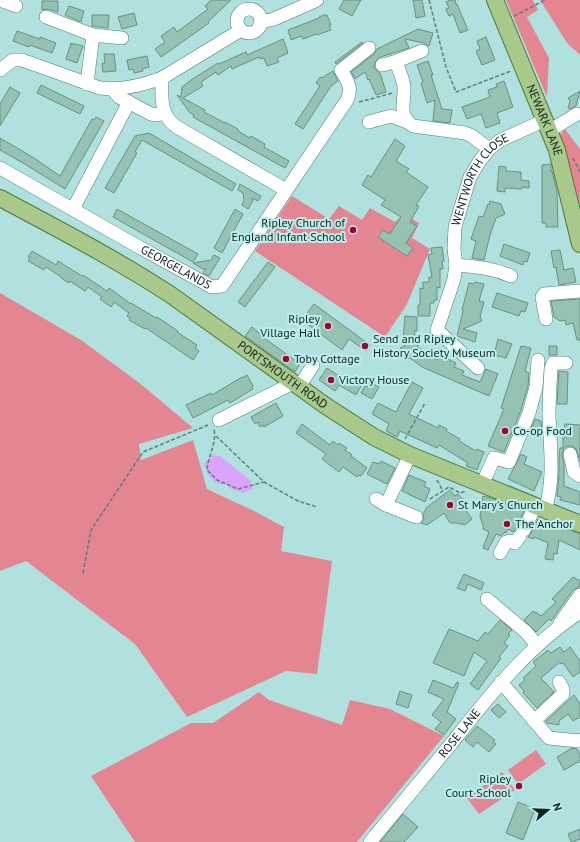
<svg xmlns="http://www.w3.org/2000/svg" width="580" height="842" font-family="'PT Sans',sans-serif">
	<style>
		.green { fill: #e48692 }
		.water { fill: #daa4fa }
		.building { fill: #96c2b3; stroke: #679183 }
		.lines { fill: none; stroke-linecap: round; stroke-linejoin: round }
		.minor-casing { stroke: #4e7c7a; stroke-width: 14 }
		.major-casing { stroke: #4e7735; stroke-width: 18 }
		.path { stroke: #5d7f7d; stroke-width: 1.5; stroke-dasharray: 4 2; stroke-linecap: butt }
		.minor { stroke: #fff; stroke-width: 13 }
		.major { stroke: #a9c98c; stroke-width: 16 }
		.poi-dot { fill: #a10139; stroke: #bdeeec; stroke-width: 1.5 }
		.labels { text-anchor: middle; stroke-width: 4; stroke-linejoin: round; paint-order: stroke }
		.street-label { font-size: 12px; fill: #0e2221; stroke: #bdeeec }
		.poi-label { font-size: 12px; fill: #0e2221; stroke: #bdeeec; text-anchor: start }
	</style>
	<rect width="100%" height="100%" fill="#b0e1df"/>
	<path class="green" d="M506,0h27l5,10 -11,7 22,41 -2,39z
		M540,0h40v55l-13,-12z
		M565,129l15,20v59l-12,-46 -9,-26z
		M292,196l37,23 10,-13 23,14 8,-12 25,14 9,-8 15,9 -7,15 18,11 -23,55 -22,33 -130,-86z
		M0,293l81,47 61,45 51,43 -54,16 2,16 52,-20 14,49 47,22 30,16 -3,24 51,10 -15,113 -31,-3 -99,46 -52,-73 -109,-83 -26,10z
		M259,692l10,8 73,25 8,-25 40,9 54,27 -87,106h-222l-44,-66 100,-53h22z
		M536,750l10,14 -28,20 -10,-14z
		M502,772l13,18 -36,24 -12,-16z"/>
	<path class="water" d="M212,455l8,1 30,24 3,9 -10,4 -14,-5v-2l-6,-3 -2,2c-11,-6 -13,-9 -17,-21z"/>
	<path class="building" d="M211,0h20l-23,22 1,1 -48,34 -6,-8 10,-7 -4,-6 13,-9 3,5 31,-23 -3,-3z
		M344,0h17l-9,16 -13,-7z
		M413,0h9l3,16 -9,2z
		M451,0h4l1,4h1l11,26 -8,3 -7,-19 -4,2 -3,-7 3,-1 -3,-6z
		M42,1h16v11l-10,-3 -6,1z
		M69,6l15,5 -3,11 -16,-7z
		M134,13l3,12 -15,4 -4,-12z
		M92,15h17l-1,13 -16,-2z
		M324,15h3l4,10 -2,1 2,4 -14,5 -1,-1 -13,5 -2,-3 -10,4 -3,-10 31,-12v-1z
		M418,29l15,4 -4,13 -5,-3 -19,-4 4,9 -29,9 -5,5 -1,5 2,3 4,3 6,19 -10,3 -7,-16 -1,1 -3,-8 -10,7 -4,-7 23,-18 3,-5z
		M17,31l23,8v-2l16,6 -4,10 -22,-8 -1,2 -16,-6z
		M486,37l9,23 -13,5 -6,-14 4,-2 -3,-8z
		M283,39l5,14 -11,5 2,4 -12,4 -3,-8 -4,1 -1,-2 -27,12 -1,-3 -13,9 -2,-3 -15,10 2,4 -20,12 22,12 -1,2 21,11v-1l13,7v2l12,7 1,-2 14,8 -1,3 25,14 -4,7 -92,-51 1,-2 -4,-2 -13,-18 4,2 1,-10 9,-7 27,-17 1,1 27,-12 1,3z
		M362,42l1,1 -27,21 -1,-2z
		M71,43l12,3 -6,17 -11,-4z
		M104,54h10l2,17 -13,1 -1,-9h3z
		M147,56l2,11 -7,2 1,2 -9,2 -1,-4 -4,1 -2,-10z
		M428,61l5,14h-2l11,34 10,1 -2,13 -17,-2 2,-21 -8,3 -6,-20 2,-1 -6,-17z
		M333,71l5,10 -7,5 -28,43 -8,-5 25,-38 -4,-3 4,-6 2,1z
		M504,81l9,26 -16,6 3,10 -14,5 -5,-14 -14,5 -5,-12 28,-10 -2,-7 9,-3 -1,-3z
		M41,85l43,21 -4,8 -43,-21z
		M10,87l10,6 -20,33v-22z
		M580,91l-4,15 -6,3 -2,-1 2,-7 -2,-3z
		M96,117l8,4 -39,68 -42,-26 -23,-13v-12l34,20 26,18 32,-57 2,1z
		M149,133l87,51 -4,7 -90,-51 -7,12 2,1 -23,40 -9,-5 30,-52z
		M395,139l10,7 -9,15 13,8 -3,3 22,15 -12,18 3,1 -9,16 7,4 -11,17 7,5 -6,8 -29,-19 5,-7 7,4 11,-17 -20,-12 4,-5 -23,-15 6,-10 3,2z
		M551,164v8l1,-1 5,21 1,35h-12v-4h-4v-58z
		M499,166l7,1v4l15,1v8l8,1v7l-7,-1v2l-17,-1v4l-8,-1z
		M240,184l21,12 -3,5 -6,-3 1,3 -5,8 -6,-4 2,-5 -1,-7 -5,-3z
		M490,201l11,3 4,10 -9,4 -6,17 -6,25 -12,-2 4,-17 -5,-2 8,-23 4,1 5,-13 1,1z
		M117,209l81,45 -5,8 -80,-45z
		M235,209l8,5 -21,39 -8,-5z
		M504,244l26,9 -3,9 -3,-1 -1,4 -23,-9z
		M442,247l2,14h-2l1,8h-3v19l-3,-1v13h-3v3h-4v13h-12v-11h2v-17l3,1v-7h6v-5h3l-4,-22 4,-1 -1,-6z
		M560,250l4,20 9,-2 3,14 -17,3 -3,-18 -2,1 -3,-17z
		M32,251l24,14 2,-4 24,15 1,-1 24,16 2,-3 22,16v-1l25,15 1,-1 21,14 -1,1 20,13 -2,3 4,3 -6,9 -47,-32 -1,1 -16,-9 1,-2 -3,-2 2,-3 -15,-11 -3,5 -11,-8 2,-2 -14,-10 -3,4 -15,-10 -1,2 -8,-5v-1l-15,-10 -2,3 -16,-9 2,-3 -2,-1z
		M214,255l6,3 -11,18 -6,-3 3,-4h-3l-10,-6 18,-3z
		M268,262l7,5 -30,40 -7,-5z
		M475,282l9,2 -5,17 5,1 -4,15 2,4 -19,8 14,4 -2,9 -18,-6 6,-25 -1,-1 7,-27 5,1z
		M497,293l31,10 -3,9 -4,-1 -2,5 -27,-9z
		M580,299v41h-3l-4,-17 -7,2 -1,-5 -5,1 -6,-4 -3,-16z
		M314,304l56,41 -4,6 -17,-12 -7,11 -40,-30z
		M405,316l12,1v14h-3l4,16 19,13 2,-5 17,8 -2,4 10,4 -2,4 18,7 6,-13 12,5 -9,22 -67,-29 -12,-9 -6,2 -4,-12 5,-2 -2,-6z
		M252,327l15,13 33,24 -5,8 -50,-36z
		M498,339l14,5 -6,14 -12,-3z
		M521,346l10,2 -6,23 4,2 -1,13 -7,24 -17,42 -16,-6 16,-37 -3,-1z
		M549,346h8v9h-8z
		M327,368l21,14 2,-2 11,6 -5,9 -17,-10 -4,6 -16,-11z
		M559,371l9,1 -1,32h-10z
		M247,375l6,11 -1,1 1,2 -23,14 -2,-3 -35,18 -7,-13 25,-12 1,2 30,-18v1z
		M370,382l9,5 -7,12 -11,-6 4,-7 2,1z
		M412,382l11,6 -14,26 29,14 1,-3 8,4 -1,2 14,8 -1,2 17,10 1,-2 7,3 -7,18 -11,-4 2,-3 -29,-18 -2,3 -37,-17 -3,6 -11,-6 3,-7 -17,-10 6,-11 18,9z
		M276,403l7,13 -19,11 -1,-2 -3,2 -2,-5 -3,2 -4,-7z
		M535,419l6,2 1,11 -1,3 -11,-4z
		M302,424l28,21 3,-4 5,4 1,-2 8,5 -2,2 7,5 -1,1 16,12 -6,8 -2,-1 -2,2 -14,-10 -4,5 -17,-13 4,-5 -30,-21z
		M565,424l15,1v36l-4,-12 -4,-3h-4l-4,2 -2,7 2,8v23l16,6v13l-20,-5 1,-3 -4,-1 2,-21v-20l1,-7h3v-15z
		M521,454l6,3 -3,7 18,8 -8,19 -26,-12z
		M381,461l14,7 -8,16 -20,-10 6,-12 6,2z
		M409,475l17,7 -2,4 6,3 -5,13 -23,-11z
		M450,490l5,6 3,-2 5,6 -3,2 12,17 -7,6 -9,-2h-6l-6,-10 -17,12 -6,-2 3,-3 -1,-6 4,-7z
		M483,496l8,2 33,13 -8,18 -3,3 -5,-3 -2,4 -1,-1 -4,4 -5,-2 -8,16 -5,-2 6,-16 -6,-3v-3l-3,-10z
		M538,519l26,11 1,-2 15,6v16l-21,-10 -2,14 -3,-1 -1,7 -8,-1 3,-16 -14,-6 -1,2 -5,-2 3,-4z
		M464,574l20,9 -3,7 -13,-6 -3,7 -8,-3z
		M573,577l7,4 -1,6 -6,3 -19,27 -3,4 -2,-2 -13,13 -12,-12 9,-9 2,2 1,-1 5,4 15,-14 -4,-3z
		M500,620l12,10 -4,4 2,1 -6,8 4,3 -9,11 2,1 -23,32 -8,-6 17,-23 -13,-9 -10,24 -31,-13 16,-34 29,12 7,-9 3,2z
		M560,647l4,5 6,-5 10,14v11l-7,5 -10,-14 -2,1 -1,-2 -19,16 13,14 -17,16 -14,-15 1,-2 -5,-6 6,-5 -2,-2 13,-12 -3,-4 15,-12 3,3z
		M433,680l20,8 4,-6 2,1 -12,29 9,7 -12,16 -9,-6 6,-7 -9,-7 12,-16 -16,-7z
		M400,691l12,4 -4,13 -12,-4z
		M574,695l6,9v13l-7,4 -5,-7 -9,7v4l-12,-2 -1,-2z
		M498,704l8,8 -7,6 -8,-8z
		M477,726l18,14 -2,2 3,2 -7,8 -12,-10 -4,5 -8,-7z
		M572,748l5,1 3,6v6l-16,9 -7,-13z
		M518,802l17,7 -12,31 -17,-7z
		M403,814l15,13 -14,15h-24z
		M580,829v10l-9,3 -3,-8z"/>
	<g class="lines">
		<g class="minor-casing">
			<g id="minor">
				<path d="M0,0l16,6"/>
				<circle cx="249" cy="21" r="12"/>
				<path d="M46,17l47,18 29,3"/>
				<path d="M260,22l14,-3 43,-19"/>
				<path d="M396,62c3,8 7,16 8,25 1,15 -7,28 9,39l52,7 7,3 17,13"/>
				<path d="M382,65c14,-2 26,-9 40,-14"/>
				<path d="M0,70l13,-10h9l78,28c21,3 43,-3 62,-10l79,-48"/>
				<path d="M162,78c0,19 -3,37 15,49l109,63"/>
				<path d="M87,84l6,-49"/>
				<path d="M112,89l7,8 32,17 6,1 7,-2"/>
				<path d="M369,122l22,-6 16,6"/>
				<path d="M549,131l28,-17"/>
				<path id="s1" d="M0,168l139,79 73,40 10,-1 125,-186c6,-12 0,-20 -6,-30l28,-22"/>
				<path d="M73,209l56,-107"/>
				<path d="M456,265c20,2 37,3 55,11"/>
				<path d="M546,319l-4,-22 2,-3 36,-3"/>
				<path id="s2" d="M478,368l-41,-38 17,-51 2,-14 -2,-16 1,-22 15,-50 9,-15 10,-13 12,-9 44,-20"/>
				<path d="M299,387l14,-22"/>
				<path d="M219,420l74,-37"/>
				<path d="M570,454l4,18 6,4"/>
				<path d="M482,485l12,-27 15,4 20,-49 7,-26 2,-27"/>
				<path d="M376,499l10,6 30,12"/>
				<path d="M386,505l24,-50"/>
				<path d="M545,510c10,-31 5,-63 4,-95 0,-15 1,-31 2,-46l2,-6h13"/>
				<path d="M524,530l11,-24"/>
				<path d="M500,553l6,-11 4,-1 5,2 5,-7"/>
				<path d="M487,599l39,33 11,13"/>
				<path d="M560,623l20,-28"/>
				<path d="M501,682l48,56 29,3 2,-1"/>
				<path d="M534,721l29,-27v-5l-4,-7"/>
				<path id="s3" d="M370,842c27,-33 54,-65 81,-98 39,-49 76,-97 129,-132"/>
			</g>
		</g>
		<g class="major-casing">
			<g id="major">
				<path id="s4" d="M495,0l62,150 23,94"/>
				<path id="s5" d="M0,198c58,31 116,61 171,97l155,111 48,31 36,18 170,69"/>
			</g>
		</g>
		<path class="path" d="M429,0l17,67 10,25 55,-21
			M514,16l31,-16
			M359,102l34,-9
			M573,158l7,14
			M214,430c3,12 -6,26 -7,40l10,10 21,9 26,-7
			M216,436l48,46 34,19 19,6
			M405,439l20,-36
			M437,480l6,11
			M430,499l19,-12 11,6 6,-2
			M83,573l8,-43 52,-78 65,-27"/>
		<use href="#minor" class="minor"/>
		<use href="#major" class="major"/>
	</g>
	<g class="poi-dot">
		<circle cx="353" cy="230" r="4"/>
		<circle cx="328" cy="326" r="4"/>
		<circle cx="365" cy="346" r="4"/>
		<circle cx="286" cy="359" r="4"/>
		<circle cx="331" cy="380" r="4"/>
		<circle cx="505" cy="431" r="4"/>
		<circle cx="450" cy="505" r="4"/>
		<circle cx="507" cy="524" r="4"/>
		<circle cx="519" cy="786" r="4"/>
	</g>
	<g class="labels">
		<g class="street-label">
			<text dy="4" stroke="none"><textPath href="#s4" startOffset="130">NEWARK LANE</textPath></text>
			<text dy="4" stroke="none"><textPath href="#s2" startOffset="217">WENTWORTH CLOSE</textPath></text>
			<text dy="4" stroke="none"><textPath href="#s1" startOffset="202">GEORGELANDS</textPath></text>
			<text dy="4" stroke="none"><textPath href="#s5" startOffset="334">PORTSMOUTH ROAD</textPath></text>
			<text dy="4" stroke="none"><textPath href="#s3" startOffset="141">ROSE LANE</textPath></text>
		</g>
		<g class="poi-label">
			<text x="345" y="227" text-anchor="end">Ripley Church of<tspan x="345" dy="14">England Infant School</tspan></text>
			<text x="320" y="323" text-anchor="end">Ripley<tspan x="320" dy="14">Village Hall</tspan></text>
			<text x="373" y="343">Send and Ripley<tspan x="373" dy="14">History Society Museum</tspan></text>
			<text x="294" y="363">Toby Cottage</text>
			<text x="339" y="384">Victory House</text>
			<text x="513" y="435">Co-op Food</text>
			<text x="458" y="509">St Mary's Church</text>
			<text x="515" y="528">The Anchor</text>
			<text x="511" y="783" text-anchor="end">Ripley<tspan x="511" dy="14">Court School</tspan></text>
		</g>
	</g>
	<g transform="translate(548 810) rotate(71)" stroke="#bdeeec" stroke-width="3" paint-order="stroke">
	<path d="M0-3L7 15L0 10L-7 15Z" fill="#0e2221"/>
	<text y="-6" font-size="11" font-weight="bold" text-anchor="middle" fill="#0e2221">N</text>
	</g>
</svg>
